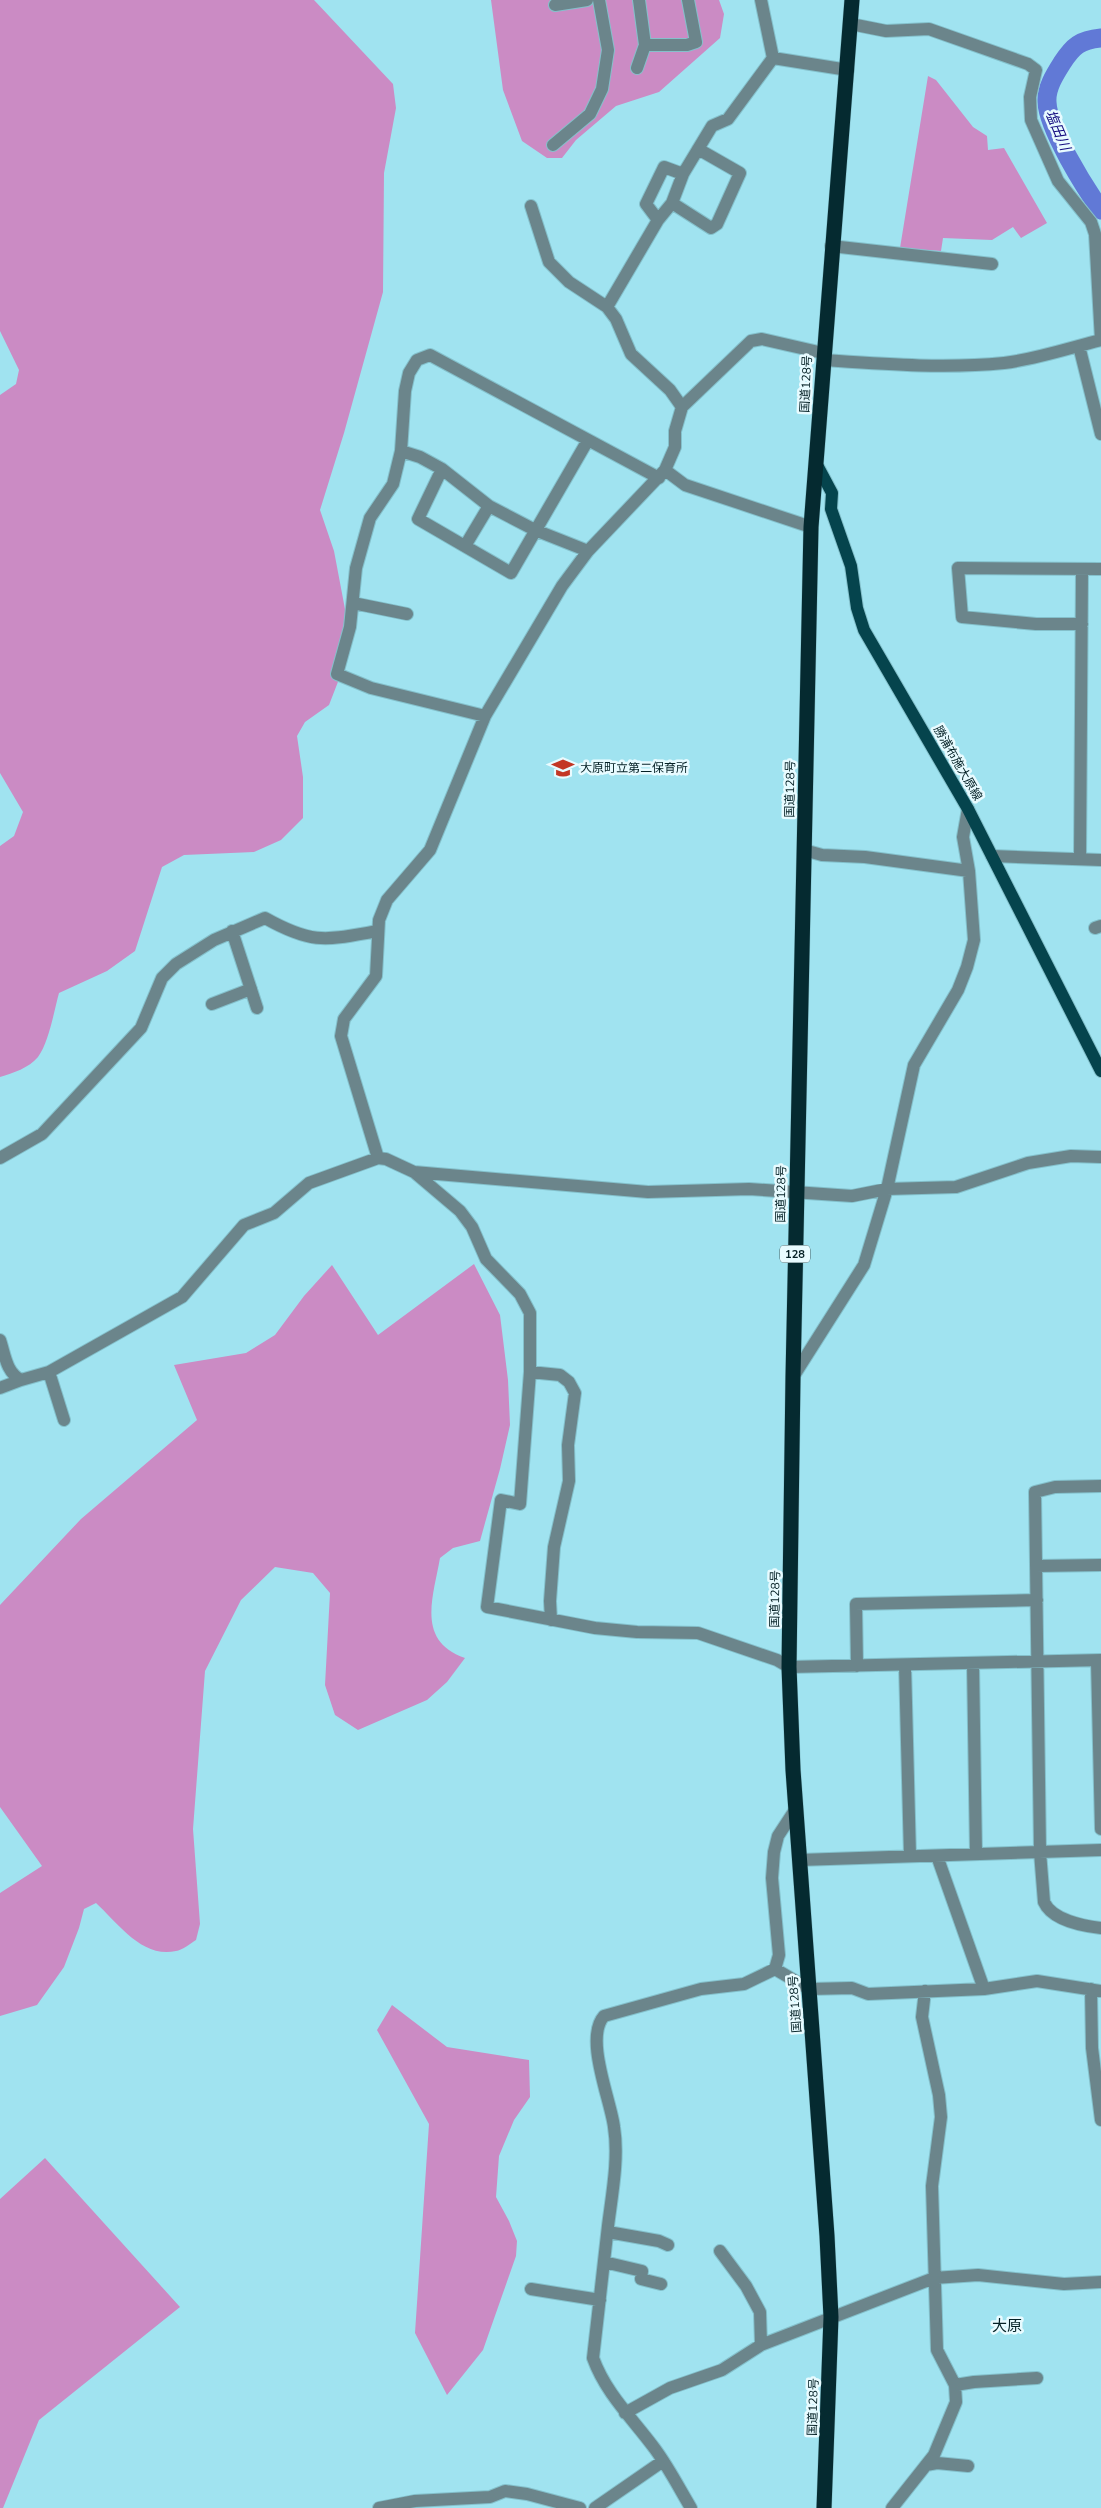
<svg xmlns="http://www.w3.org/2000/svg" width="1101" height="2508" font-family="'Nunito Sans','Noto Sans JP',sans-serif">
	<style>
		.green { fill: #cb8bc4 }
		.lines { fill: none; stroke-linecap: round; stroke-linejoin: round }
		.river { stroke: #6179d6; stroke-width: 19 }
		.minor-casing { stroke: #84c0cb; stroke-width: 14 }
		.major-casing { stroke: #84c0cb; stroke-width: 14 }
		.highway-casing { stroke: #84c0cb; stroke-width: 16 }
		.minor { stroke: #6b858b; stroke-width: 12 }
		.major { stroke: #05444d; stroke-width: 12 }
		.highway { stroke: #052a30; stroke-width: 15 }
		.labels { text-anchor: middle; stroke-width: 5; stroke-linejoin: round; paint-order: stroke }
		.shield { fill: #e8fbff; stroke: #486266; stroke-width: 1 }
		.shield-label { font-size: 11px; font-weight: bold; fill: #042025 }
		.street-label { font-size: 12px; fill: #042025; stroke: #e8fbff }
		.poi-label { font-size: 12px; fill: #042025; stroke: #e8fbff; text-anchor: start }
		.water-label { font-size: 14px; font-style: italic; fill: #160e80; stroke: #e8fbff }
		.quarter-label { font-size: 15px; fill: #042025; stroke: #e8fbff }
	</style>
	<rect width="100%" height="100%" fill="#a0e3f0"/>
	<path class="green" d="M0,0h314l79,84 3,24 -12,65 -1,119 -39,141 -24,77 14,41 14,74v31l-19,49 -24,17 -8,14 6,41v41l-22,22 -27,12 -70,3 -22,12 -27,84 -28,20 -48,22c-5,18 -10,49 -21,64 -9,11 -25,16 -38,20v-231l14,-10 9,-24 -23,-39v-378l16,-11 3,-14 -19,-39z
		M491,0h228l5,14 -4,24 -61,54 -43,14 -40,34 -14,18h-15l-25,-17 -19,-51z
		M928,76l8,4 37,47 14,9 1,14 16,-2 43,75 -26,15 -8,-11 -21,13 -49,-2 -2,13 -41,-3z
		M474,1264l26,51 8,65 2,45 -10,44 -20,72 -27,7 -13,10c-7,40 -24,83 25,100l-18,24 -20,18 -69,30 -23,-15 -10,-30 5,-92 -17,-20 -38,-6 -34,33 -36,71 -12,158 7,95 -4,16c-6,4 -14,10 -20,11 -34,8 -59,-29 -80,-48l-12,6 -5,19 -15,39 -27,38 -37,11v-123l42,-27 -42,-59v-202l81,-86 116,-99 -23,-55 72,-12 29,-18 29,-39 28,-31 46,70z
		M392,2005l55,42 82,13 1,37 -16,23 -15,36 -3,41 13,24 8,20 -1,15 -33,94 -36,45 -32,-62 14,-209 -52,-94z
		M45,2158l135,149 -141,113 -36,88h-3v-309z"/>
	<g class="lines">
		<path class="river" d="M1101,38c-21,2 -28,8 -39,25 -7,11 -16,25 -15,39 1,27 38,86 54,108"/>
		<g class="minor-casing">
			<path id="minor" d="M761,0l12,58
				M555,5l32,-5
				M851,24l35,7 43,-2 99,35 8,6 -6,27 1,23 27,61 33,41 4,12 6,106
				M645,45h42l9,-3 -8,-42
				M637,68l8,-23 -6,-45
				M553,145l37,-31 12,-25 6,-39 -9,-50
				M672,203l39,25 6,-4 23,-51 -42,-24
				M531,206l18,56 20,20 38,25 9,12 15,35 39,36 12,17
				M658,220l14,-17 11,-29
				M831,246l161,18
				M607,307l51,-87 -12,-16 18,-37 19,7 29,-48 16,-7 45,-61 75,12
				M1079,346l22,88
				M823,360c59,4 121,9 181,3 33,-4 65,-15 97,-23
				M401,451l19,6 22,12 47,37 46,24 53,21
				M442,469l-24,50 93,54 77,-133
				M665,470l20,15 126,42
				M465,546l24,-40
				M353,603l54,11
				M1082,624h-46l-74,-7 -4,-49 143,1
				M485,716l-114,-28 -34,-14 13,-47 6,-59 14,-50 23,-34 8,-33 4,-60 4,-18 8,-13 13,-5 229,123
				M804,850l18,5 43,2 104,14
				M992,856l109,4
				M1080,859l2,-290
				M1095,928l6,-2
				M232,931l25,77
				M212,1004l39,-15
				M0,1158l42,-24 99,-106 21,-50 14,-14 38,-24 51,-22c48,27 61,22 113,13
				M378,1158l-37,-122 3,-17 32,-43 3,-56 8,-20 43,-50 55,-134 77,-130 26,-35 77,-81 10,-23v-16l7,-24 69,-66 11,-2 61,14
				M414,1172l46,39 12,16 14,32 34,35 10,19v59l-10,132 -19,-4 -14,107 108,21 42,4 61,1 79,27 12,7 312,-7
				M0,1340c5,15 6,32 21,40l28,-8 133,-75 62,-72 30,-12 35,-30 69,-25 8,1 28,13 234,20 101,-3 103,7 35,-7 69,-2 72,-24 43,-7 30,1
				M49,1372l15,48
				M530,1372l30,3 9,7 6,11 -7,52 1,36 -15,66 -4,54 1,19
				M793,1377l71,-112 23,-76 27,-124 44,-75 9,-23 7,-27 -5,-69 -6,-34 5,-28
				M0,1388l21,-8
				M1101,1486l-46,1 -20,5 5,360 4,50c8,18 39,24 57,26
				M1036,1566l65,-1
				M1097,1661l4,168
				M973,1663l3,191
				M905,1665l5,191
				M857,1666l-1,-62 181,-4
				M937,1856l47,133
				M799,1860l302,-10
				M775,1969l4,-14 -7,-77 2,-26 4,-16 17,-26
				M1091,1989l1,59 9,72
				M608,2232l51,9 9,4
				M720,2251l26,35 14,26 1,33
				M604,2262l38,9 -1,8 20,5
				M531,2289l69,11
				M955,2385l19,-3 63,-4
				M625,2413l45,-25 52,-18 39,-25 173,-67 44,-3 86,9 37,-2
				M926,2465l11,-2 31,3
				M379,2508l36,-7 75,-4 15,-6 22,3 53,14
				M595,2508l68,-47
				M691,2508c-12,-20 -22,-40 -36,-59 -22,-30 -49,-55 -62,-91 5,-44 10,-88 15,-132 4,-32 11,-68 6,-99 -3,-26 -30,-89 -10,-111l97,-27 43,-5 31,-15 34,20 43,-1 16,6 116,-5 53,-8 64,10
				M892,2508l42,-53 22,-53 -1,-17 -18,-35 -5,-164 9,-69 -2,-22 -17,-78 3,-26"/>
		</g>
		<g class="major-casing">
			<path id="major" d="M816,463l16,30 -1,16 20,57 6,42 7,22 104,179 133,262"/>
		</g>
		<g class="highway-casing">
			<path id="highway" d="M824,2508l7,-191 -4,-81 -34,-466 -4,-103 4,-290 18,-850 41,-527"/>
		</g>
		<use href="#minor" class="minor"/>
		<use href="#major" class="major"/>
		<use href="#highway" class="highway"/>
	</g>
	<defs>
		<g id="school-bare" transform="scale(1.725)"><path d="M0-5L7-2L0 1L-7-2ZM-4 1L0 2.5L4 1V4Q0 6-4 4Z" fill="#c33725" stroke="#e8fbff" stroke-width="2.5" paint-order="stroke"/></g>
	</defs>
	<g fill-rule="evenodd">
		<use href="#school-bare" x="563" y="768"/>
	</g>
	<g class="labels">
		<rect class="shield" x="780" y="1245.5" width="30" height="17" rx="4"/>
		<g class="shield-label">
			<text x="795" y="1258">128</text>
		</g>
		<g class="street-label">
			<text transform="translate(806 384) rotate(-87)" y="4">国道128号</text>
			<text transform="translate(958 763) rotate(60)" y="4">勝浦布施大原線</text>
			<text transform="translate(790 789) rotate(-89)" y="4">国道128号</text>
			<text transform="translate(781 1194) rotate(-89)" y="4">国道128号</text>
			<text transform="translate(775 1599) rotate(-89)" y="4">国道128号</text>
			<text transform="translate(795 2004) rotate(-94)" y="4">国道128号</text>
			<text transform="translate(813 2407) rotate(-88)" y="4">国道128号</text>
		</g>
		<g class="poi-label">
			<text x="580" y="772">大原町立第二保育所</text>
		</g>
		<g class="water-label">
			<text transform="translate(1058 130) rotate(67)" y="5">塩田川</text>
		</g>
		<g class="quarter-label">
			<text x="1007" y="2331">大原</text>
		</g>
	</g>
</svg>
